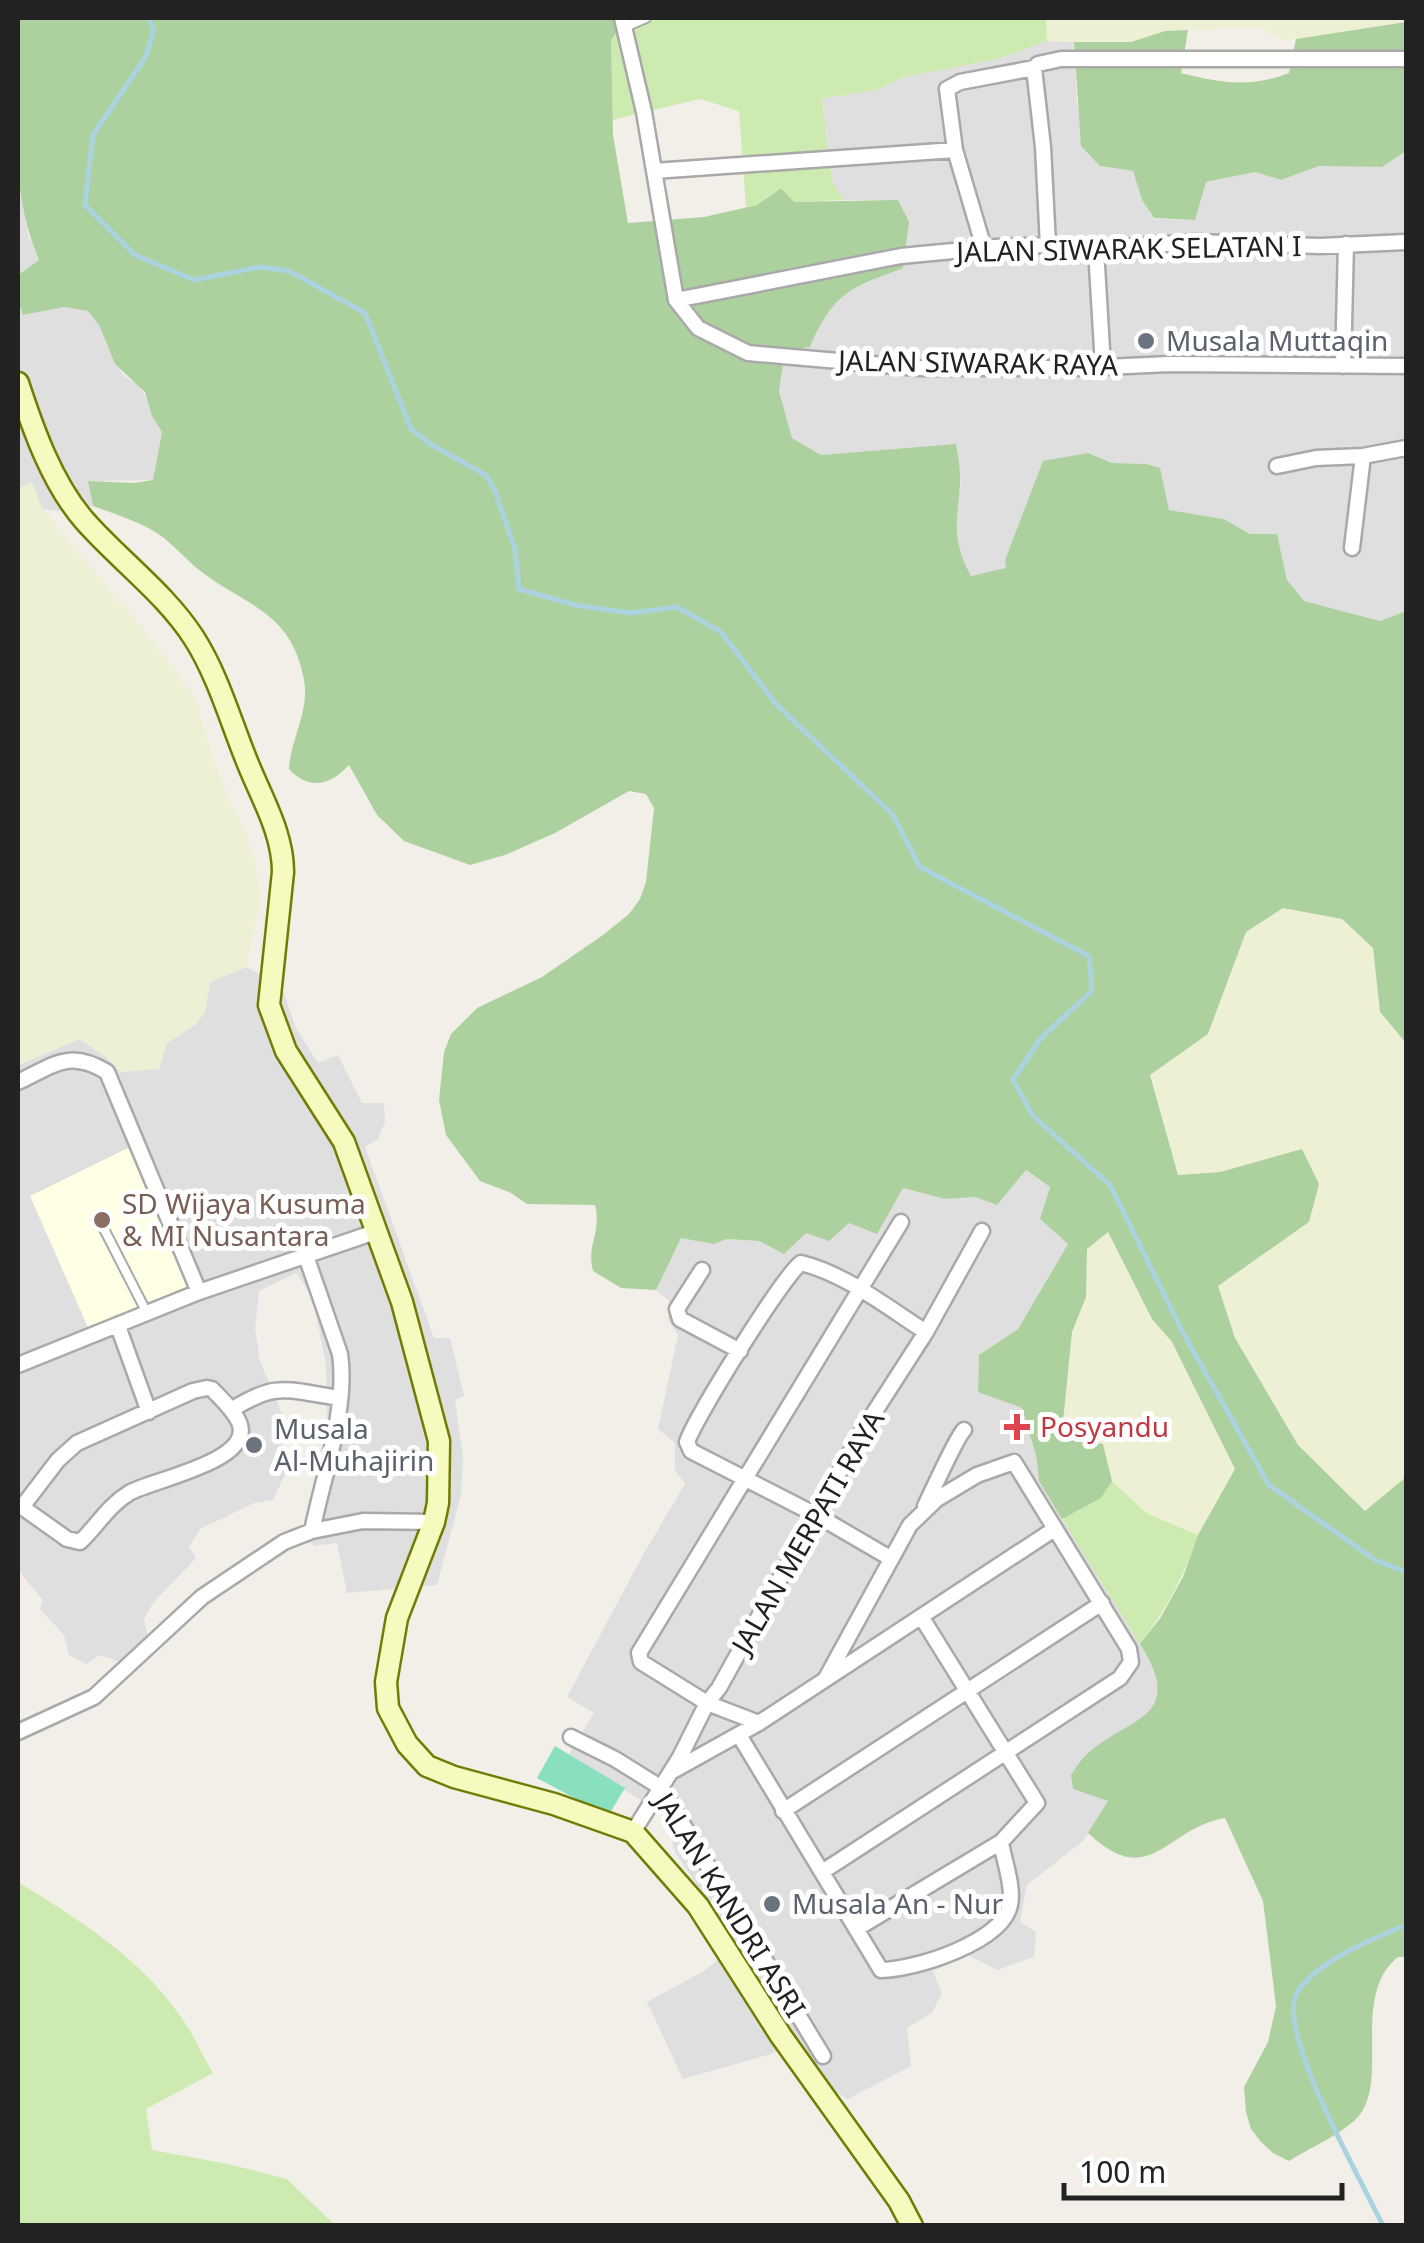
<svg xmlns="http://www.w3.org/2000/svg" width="1424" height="2243" font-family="'Noto Sans',sans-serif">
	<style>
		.residential { fill: #e0dfdf }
		.education { fill: #ffffe5 }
		.farmland { fill: #eef0d5 }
		.grass { fill: #cdebb0 }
		.forest { fill: #add19e }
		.pitch { fill: #88e0be }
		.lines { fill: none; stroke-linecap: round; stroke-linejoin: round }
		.stream { stroke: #aad3df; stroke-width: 5 }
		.lane-casing { stroke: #a9a9a9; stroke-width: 12 }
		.street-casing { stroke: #a9a9a9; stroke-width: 19 }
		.secondary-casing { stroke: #707d05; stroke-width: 25 }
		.lane { stroke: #fff; stroke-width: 8 }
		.street { stroke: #fff; stroke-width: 14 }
		.secondary { stroke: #f7fabf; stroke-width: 20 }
		.worship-dot { fill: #6b7280; stroke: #fff; stroke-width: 4 }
		.education-dot { fill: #8d6e63; stroke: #fff; stroke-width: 4 }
		.health-dot { fill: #e0444e; stroke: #fff; stroke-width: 4 }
		.labels { text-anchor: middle; stroke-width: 10; stroke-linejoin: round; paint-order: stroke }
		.street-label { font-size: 28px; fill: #222; stroke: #fff }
		.worship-label { font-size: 28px; fill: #5b616d; stroke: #fff; text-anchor: start }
		.education-label { font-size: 28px; fill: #785e54; stroke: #fff; text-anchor: start }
		.health-label { font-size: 28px; fill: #be3a42; stroke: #fff; text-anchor: start }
	</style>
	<rect width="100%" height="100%" fill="#f2efe9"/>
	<path class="residential" d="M1047,41l27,1 3,62 23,62 33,5 9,29 12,19 40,1 12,-38 49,-10 26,8 38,-14 63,1 24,-16v460l-26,10 -77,-20 -16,-21 -10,-46h-27l-26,-15 -55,-9 -23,-46 -34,-1 -24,-10 -66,64 -17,43 2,9 -36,7 -13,-23 -4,-34 7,-38 -5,-36 -135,11 -29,-18 -13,-47 6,-41 25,-3 16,-35 23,-24 49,-87 -55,-1 -11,-18 -10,-83 58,-10 24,-12 94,-18z
		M18,164l10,71 11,25 -21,15z
		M18,301l5,14 41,-8 24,4 11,14 16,39 10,13 15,8 22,47 -9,48 -64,1 4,25 -26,6 -25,-3 -10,-27 -14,7z
		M246,967l35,18 15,43 22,35 20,-8 24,48h22l1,19 -7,17 -13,8 69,191h16l14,58 -9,4 8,57 -2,38 -24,90 -90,8 -10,-50 -22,3 -7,-5 19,-116 -1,-61 -14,-68 -16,-23 -37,18 -4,38 5,32 29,70 -10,20 13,9 -19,40 -19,3 -54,26 -11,18 7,11 -43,45 -9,16 5,24 -25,20 -25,-8 -12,9 -18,-9 -5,-20 -24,-26 3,-9 -25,-30v-505l62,-26 26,18 14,15 75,-47 10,-13 5,-30z
		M1025,1170l25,17 -10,32 28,25 -50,85 -39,26 -1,36 44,17 14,47 3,26 113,181 7,31 -9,21 -65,42 24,45 -26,40 -56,44 -7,37 16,10 -2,25 -37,13 -29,-15 -35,16 9,22 -10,20 -25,15 4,38 -63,33 -12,-7 -39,-53 -26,15 -88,25 -36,-77 57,-31 33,-27 -61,-90 -14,-40 -93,-60 25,-41 -27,-16 76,-142 42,-71 -10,-14v-27l-17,-14 20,-94 -10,-15 2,-18 -14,-12 24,-53 34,7 13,-5 32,2 25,13 22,-22 43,-9 54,-35 42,11 30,-2 22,8z"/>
	<path class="education" d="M130,1147l65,139 -105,46 -60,-136z"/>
	<path class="farmland" d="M1046,18h360v4l-124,19 -22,-13 -95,3 -34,11h-57l-27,-1z
		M32,482l10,27 120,143 33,46 24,76 36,82 6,45 -15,66 -36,15 -5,29 -10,14 -28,18 -8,26 -39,3 -14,-15 -26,-18 -62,26v-576z
		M1283,908l59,11 31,29 7,64 26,31v434l-40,34 -68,-66 -63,-106 -17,-53 91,-64 -6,-73 -83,23 -42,3 -28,-100 58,-41 38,-102z
		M1108,1232l44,87 20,23 63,127 -37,66 -52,-22 -34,-32 -9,-37 -41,-11 10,-101 14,-35 1,-48z"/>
	<path class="grass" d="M627,18h419l1,23 -49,18 -94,18 -24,12 -58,10 10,82 11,19 -49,2 -14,-14 -23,17 -11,2 -7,-96 -39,-12 -88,21 -1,-80z
		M1112,1481l34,32 52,22c-14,41 -32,75 -58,109l-78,-125 39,-21z
		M18,1882c58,36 119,73 160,131 14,18 23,40 35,60l-67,36 6,41 76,14 59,15 48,46h-317z"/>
	<path class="forest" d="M18,18h609l-16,22 2,95 15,88 76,-6 53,-12 24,-17 13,14 104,-2 11,22 -6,46c-55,21 -68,23 -93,79l-25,3 -6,41 13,47 29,17 135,-11c2,13 5,27 4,40 -3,39 -9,55 11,92l35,-8 -1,-8 38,-99 45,-8 24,10 34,1 14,4 9,42 55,9 26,15h27l10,46 17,21 76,20 26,-10v432l-26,-31 -7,-64 -31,-29 -59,-11 -37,24 -38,102 -58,41 28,100 42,-3 82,-23 17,35 -10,38 -91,64 17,52 63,107 67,66 41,-34v480h-8c-49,39 -6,126 -42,162 -15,15 -48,30 -67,42l-16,-8 -12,-11 -10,-13 -5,-17 -2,-25 24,-45 8,-36 -13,-105 -38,-83c-60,10 -74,74 -137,15l20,-32 -35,-12 -2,-14c4,-6 9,-14 14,-19 42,-40 103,-36 55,-112l21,-27 22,-40 15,-42 37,-66 -63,-127 -20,-23 -44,-87 -21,17 -1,48 -14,35 -10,100 41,12 9,37 -11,17 -39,21 -23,-38 -3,-26 -14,-47 -44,-16 1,-37 39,-26 50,-85 -28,-25 10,-32 -24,-17 -29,35 -22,-8 -30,2 -42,-11 -26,46 -28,-11 -20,18 -23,-8 -22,21 -25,-13 -32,-2 -13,5 -33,-6 -25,52 -35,-2 -28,-17c-7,-27 9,-38 2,-66l-68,-1 -16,-11 -31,-12 -34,-46 -7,-35 5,-48 7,-18 26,-26 65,-31 61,-42 26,-21 11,-15 6,-17 8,-74 -8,-14 -17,-3 -74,42 -50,22 -35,10 -66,-24 -27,-26 -28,-50c-18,20 -40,26 -60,4 1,-29 21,-58 15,-89 -12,-67 -55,-73 -101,-107 -18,-13 -33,-34 -53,-44 -18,-10 -39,-16 -57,-23l-5,-25 46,2 19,-3 9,-48 -10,-16 -7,-24 -30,-28 -16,-39 -11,-14 -24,-4 -41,8 -5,-14v-26l21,-15c-32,-74 -21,-163 -21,-242z
		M1406,22v129l-24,16 -63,-1 -38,14 -26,-8 -49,10 -11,38 -41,-2 -12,-18 -9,-29 -33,-5 -19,-20 -7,-104h57l34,-11 23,-1 -7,43c40,10 69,15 108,0l7,-34z"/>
	<path class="pitch" d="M555,1746l70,42 -17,28 -71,-38z"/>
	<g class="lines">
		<path class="stream" d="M148,18l6,12 -9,28 -52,77 -8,70 50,50 59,25 66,-13 29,4 76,42 46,116 19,15 56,31 9,16 20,58 4,40 56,16 56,8 46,-6 44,25 55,72 117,111 27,52 169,89 3,35 -51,47 -28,42 20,36 77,69 73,148 86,152 106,75 31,12
			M1383,2226c-20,-43 -108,-195 -86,-233 18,-31 77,-55 109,-68"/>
		<g class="lane-casing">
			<path id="lane" d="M625,27l21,-9
				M104,1229l43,84"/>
		</g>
		<g class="street-casing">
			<path id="street" d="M622,18l22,94 32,188 22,28 50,25 170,15h167l84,-4 237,2
				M654,171l301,-21
				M1048,245l-5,-98 -9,-79 4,-4 23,-5h345
				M984,248l-29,-98 -8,-61 13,-7 74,-14
				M1096,249l7,117
				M676,300l225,-44 94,-9 53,-2 48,4 99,-7 125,4 86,-4
				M1343,366l3,-122
				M1277,466l39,-8 47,-2
				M1352,548l11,-92 43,-8
				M18,1082c36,-17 51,-33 89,-10l92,220
				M306,1256l34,98c8,54 -17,123 -28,177
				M702,1270l-25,39 3,10 60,32
				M118,1326l31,86
				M18,1365l181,-73 179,-61
				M207,1388l5,1c9,10 24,23 28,36 11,37 -89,55 -111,68 -21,13 -32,33 -49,49l-13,-3 -45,-32 36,-47 19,-17 116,-52z
				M231,1410c48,-30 56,-19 109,-12
				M925,1506c7,-14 32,-70 39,-76
				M890,1558l-72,-42 -127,-65 -4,-9c8,-24 96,-166 114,-179 45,11 87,45 125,69
				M759,1723l-52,-20 -66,-41 -2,-9 262,-431
				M18,1732l76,-35 108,-100 82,-55 28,-11 51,-10 71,1
				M739,1735l142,235c33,0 122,-28 129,-65 4,-18 -6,-44 -9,-63
				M571,1737l44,22 45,28 163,269
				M671,1772l88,-49 294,-193
				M783,1811l319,-208
				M633,1832l47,-75 27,-54 12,-15 142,-255 65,-101 56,-101
				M822,1872l298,-194 11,-16 -2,-13 -115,-187 -37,13 -40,24 -27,26 -84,153
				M856,1929l145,-87 36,-39 -115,-185"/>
		</g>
		<g class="secondary-casing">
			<path id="secondary" d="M18,383c15,46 34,100 66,137 35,40 81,73 110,118 26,41 38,89 57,133 14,33 32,65 32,101l-14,133 17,46 58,91 58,160 37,139 -1,62 -4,19 -37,96 -11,64 2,26 19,36 20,22 27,11 100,27 79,28 65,74 83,130 118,165 13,25"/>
		</g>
		<use href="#lane" class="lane"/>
		<use href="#street" class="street"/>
		<use href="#secondary" class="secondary"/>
	</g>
	<g class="worship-dot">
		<circle cx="1146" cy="341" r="10"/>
		<circle cx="254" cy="1445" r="10"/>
		<circle cx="772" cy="1904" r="10"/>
	</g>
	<circle class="education-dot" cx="102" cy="1220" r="10"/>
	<path class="health-dot" d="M1012 1412h10v10h10v10h-10v10h-10v-10h-10v-10h10z"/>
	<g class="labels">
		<g class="street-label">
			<text transform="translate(1129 249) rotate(-1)" y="10">JALAN SIWARAK SELATAN I</text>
			<text transform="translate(978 363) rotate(1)" y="10">JALAN SIWARAK RAYA</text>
			<text transform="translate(808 1532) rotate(-60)" y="10">JALAN MERPATI RAYA</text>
			<text transform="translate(730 1905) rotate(58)" y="10">JALAN KANDRI ASRI</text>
		</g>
		<g class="worship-label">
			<text x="1166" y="351">Musala Muttaqin</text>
			<text x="274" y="1439">Musala<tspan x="274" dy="32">Al-Muhajirin</tspan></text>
			<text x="792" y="1914">Musala An - Nur</text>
		</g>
		<g class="education-label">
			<text x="122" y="1214">SD Wijaya Kusuma<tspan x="122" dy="32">&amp; MI Nusantara</tspan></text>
		</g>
		<g class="health-label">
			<text x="1040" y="1437">Posyandu</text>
		</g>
	</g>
	<rect width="1424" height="2243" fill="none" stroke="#222222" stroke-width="40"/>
	<path d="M1064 2183v15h278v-15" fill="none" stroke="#222222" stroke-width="5"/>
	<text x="1079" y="2183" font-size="30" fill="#222222" stroke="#ffffff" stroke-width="8" paint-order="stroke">100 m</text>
</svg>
